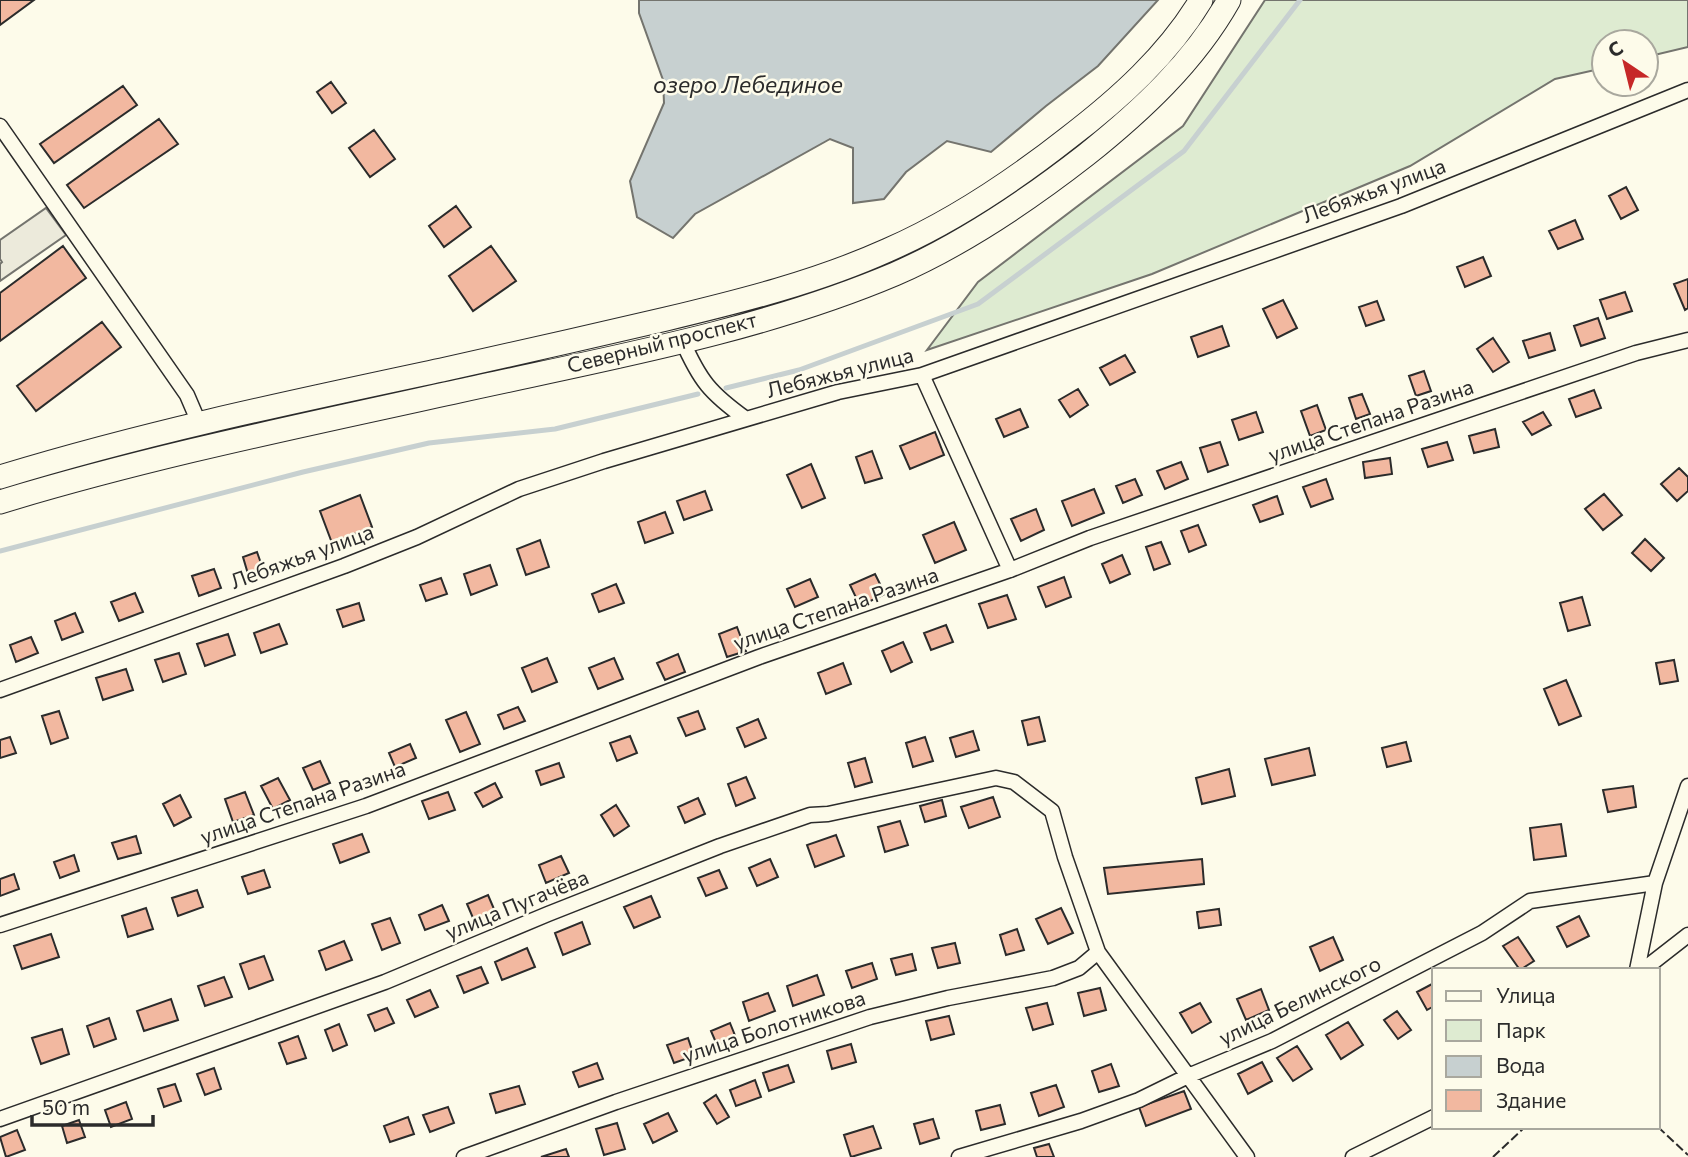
<svg xmlns="http://www.w3.org/2000/svg" width="1688" height="1157" font-family="Commissioner,sans-serif">
	<style>
		.green { fill: #deebd1; stroke: #74746e; stroke-width: 2 }
		.parking { fill: #eceadb; stroke: #74746e; stroke-width: 2 }
		.water { fill: #c7d0d0; stroke: #74746e; stroke-width: 2 }
		.lines { fill: none; stroke-linecap: round; stroke-linejoin: round }
		.stream { stroke: #c7d0d0; stroke-width: 5 }
		.building { fill: #f2b8a0; stroke: #2b2b2b; stroke-width: 2 }
		.street-casing { stroke: #2b2b2b; stroke-width: 17 }
		.primary-casing { stroke: #2b2b2b; stroke-width: 25 }
		.street { stroke: #fdfbea; stroke-width: 14 }
		.primary { stroke: #fdfbea; stroke-width: 23 }
		.fence { stroke: #2b2b2b; stroke-width: 2; stroke-dasharray: 9 3.5; stroke-linecap: butt }
		.labels { text-anchor: middle; stroke-width: 5; stroke-linejoin: round; paint-order: stroke }
		.street-label { font-size: 21px; fill: #2b2b2b; stroke: #fdfbea }
		.water-label { font-size: 23px; font-style: italic; fill: #2b2b2b; stroke: #fdfbea }
	</style>
	<rect width="100%" height="100%" fill="#fdfbea"/>
	<path class="green" d="M1265,0h423v47l-42,10v-15h-42v26l-49,11 -145,87 -258,108 -225,76 51,-68 205,-156z"/>
	<path class="parking" d="M46,208l20,27 -66,46v-17l2,-2 -2,-3v-19z"/>
	<path class="water" d="M639,0h519l-60,66 -52,40 -55,46 -44,-11 -41,31 -22,27 -31,4v-55l-23,-9 -135,75 -22,24 -36,-21 -7,-36 34,-78 -1,-23 -24,-67z"/>
	<g class="lines">
		<path class="stream" d="M726,388l73,-18 179,-66 206,-153 116,-151
			M0,551l303,-79 126,-29 126,-14 143,-35"/>
	</g>
	<path class="building" d="M0,0h34l-34,25z
		M331,82l15,21 -14,10 -15,-21z
		M123,86l14,19 -83,58 -14,-19z
		M159,119l19,25 -94,64 -17,-23z
		M374,130l21,29 -25,18 -21,-29z
		M1626,187l12,23 -17,9 -12,-23z
		M456,206l15,21 -27,20 -15,-21z
		M1575,220l8,19 -25,10 -9,-18z
		M63,246l23,32 -86,63v-48z
		M491,246l25,35 -43,30 -24,-35z
		M1483,257l8,19 -26,11 -8,-20z
		M1688,279v29l-3,2 -11,-26z
		M1625,292l7,19 -25,8 -7,-19z
		M1283,300l14,28 -20,10 -14,-29z
		M1377,301l7,19 -18,6 -7,-19z
		M1598,318l7,20 -24,8 -7,-20z
		M102,322l19,25 -85,64 -19,-25z
		M1222,326l7,20 -31,11 -7,-20z
		M1550,333l5,17 -26,8 -6,-17z
		M1493,338l16,24 -16,10 -16,-23z
		M1125,355l10,17 -25,13 -10,-17z
		M1424,371l7,20 -15,5 -7,-20z
		M1078,389l10,16 -18,12 -11,-17z
		M1594,390l7,18 -25,9 -7,-18z
		M1362,394l8,20 -14,5 -7,-21z
		M1317,405l9,25 -16,6 -9,-25z
		M1020,409l8,18 -24,10 -8,-18z
		M1256,412l7,20 -24,8 -7,-20z
		M1543,412l8,13 -19,10 -9,-13z
		M1495,429l4,18 -25,6 -5,-17z
		M935,432l9,23 -34,14 -10,-23z
		M1220,442l8,23 -20,7 -8,-24z
		M1447,442l6,18 -25,7 -6,-18z
		M872,451l10,27 -17,5 -9,-26z
		M1390,458l2,16 -27,4 -2,-16z
		M1181,462l7,17 -23,10 -8,-18z
		M811,464l14,34 -23,10 -15,-33z
		M1679,468l9,9v14l-11,10 -16,-17z
		M1135,479l7,16 -19,8 -7,-17z
		M1326,479l7,20 -22,8 -8,-20z
		M1094,489l10,24 -32,13 -10,-25z
		M705,491l7,19 -28,10 -7,-19z
		M1604,494l18,21 -19,15 -18,-21z
		M360,495l12,32 -40,16 -12,-32z
		M1277,496l6,18 -23,8 -7,-17z
		M1036,509l8,21 -23,11 -10,-22z
		M665,512l8,21 -28,10 -7,-21z
		M954,522l12,28 -31,13 -12,-28z
		M1198,525l8,20 -17,7 -8,-21z
		M1645,539l19,19 -13,13 -19,-18z
		M540,540l9,27 -23,8 -9,-26z
		M1161,542l9,22 -16,6 -8,-23z
		M257,552l6,17 -15,5 -5,-17z
		M1122,555l8,19 -20,9 -8,-19z
		M490,565l7,20 -26,10 -7,-21z
		M214,569l7,19 -22,8 -7,-20z
		M875,574l10,20 -25,12 -10,-21z
		M1064,577l7,20 -25,10 -8,-20z
		M441,578l6,16 -21,7 -6,-16z
		M810,579l8,18 -23,10 -8,-18z
		M616,584l8,19 -25,9 -7,-18z
		M135,593l8,19 -24,9 -8,-19z
		M1007,595l9,24 -28,9 -9,-24z
		M1582,597l8,28 -22,6 -8,-28z
		M359,603l5,17 -21,7 -6,-17z
		M75,613l8,19 -21,8 -7,-19z
		M279,624l8,20 -26,9 -7,-20z
		M946,625l7,17 -22,8 -7,-17z
		M737,627l9,24 -19,6 -8,-23z
		M228,634l7,21 -30,11 -8,-22z
		M31,637l7,16 -22,9 -6,-17z
		M903,642l9,20 -21,10 -9,-21z
		M179,653l7,21 -23,8 -8,-22z
		M678,654l7,18 -20,8 -8,-17z
		M547,658l10,24 -25,10 -10,-24z
		M614,658l9,21 -25,10 -9,-21z
		M1674,660l4,21 -18,3 -4,-21z
		M843,663l8,21 -25,10 -8,-21z
		M126,669l7,21 -30,10 -7,-22z
		M1566,680l15,36 -22,9 -15,-36z
		M518,707l7,14 -21,8 -6,-14z
		M59,711l9,27 -17,6 -9,-28z
		M698,711l7,18 -19,7 -8,-18z
		M466,712l14,32 -20,8 -14,-32z
		M1039,717l6,24 -17,4 -6,-24z
		M758,719l8,19 -21,9 -8,-19z
		M973,731l6,19 -23,7 -6,-19z
		M630,736l7,17 -20,8 -7,-18z
		M10,737l6,16 -16,5v-18z
		M925,737l8,24 -20,6 -7,-24z
		M1406,742l5,19 -24,6 -5,-19z
		M410,744l6,14 -21,9 -6,-14z
		M1309,748l6,27 -43,10 -7,-26z
		M865,758l7,24 -17,5 -7,-24z
		M320,761l10,22 -17,7 -10,-22z
		M559,763l5,14 -23,8 -5,-14z
		M1229,769l6,27 -33,8 -6,-26z
		M746,777l9,21 -19,8 -8,-22z
		M278,778l12,22 -17,9 -12,-23z
		M495,783l7,14 -19,10 -8,-14z
		M1633,786l3,21 -28,5 -5,-22z
		M245,792l9,23 -21,7 -8,-23z
		M448,792l7,18 -26,9 -7,-18z
		M180,795l11,22 -17,9 -11,-22z
		M993,797l7,20 -31,11 -8,-21z
		M698,798l7,16 -20,9 -7,-16z
		M942,800l4,16 -21,6 -5,-16z
		M616,805l13,21 -15,10 -13,-21z
		M900,821l8,24 -23,7 -7,-25z
		M1561,824l5,32 -32,4 -4,-32z
		M362,834l7,18 -29,11 -7,-19z
		M836,835l8,21 -29,11 -8,-22z
		M136,836l5,17 -23,6 -6,-16z
		M74,855l5,16 -19,7 -6,-16z
		M561,856l8,17 -23,10 -7,-18z
		M770,859l8,18 -21,9 -8,-18z
		M1202,859l2,25 -96,10 -4,-26z
		M264,870l6,17 -22,7 -6,-17z
		M719,870l8,18 -21,8 -8,-18z
		M14,874l5,15 -19,7v-17z
		M197,890l6,17 -25,9 -6,-18z
		M488,895l9,21 -21,9 -9,-21z
		M651,896l9,21 -26,11 -10,-21z
		M442,905l7,16 -24,9 -6,-15z
		M146,908l7,21 -25,8 -6,-21z
		M1061,908l12,25 -25,11 -12,-25z
		M1219,909l2,16 -22,3 -2,-16z
		M1579,916l10,20 -22,11 -10,-20z
		M390,918l10,25 -18,7 -10,-26z
		M582,922l8,22 -27,11 -8,-22z
		M1017,929l7,21 -18,5 -6,-20z
		M51,934l8,23 -37,12 -8,-23z
		M1333,937l10,23 -23,11 -10,-24z
		M1518,937l16,24 -14,9 -17,-24z
		M344,941l8,19 -26,10 -7,-19z
		M955,943l5,20 -22,5 -6,-20z
		M527,948l8,19 -33,13 -7,-18z
		M912,954l4,16 -20,5 -5,-16z
		M264,956l9,24 -24,9 -9,-25z
		M872,963l5,16 -25,9 -6,-17z
		M481,967l7,16 -24,10 -7,-17z
		M817,975l7,20 -31,11 -6,-20z
		M224,977l8,20 -27,9 -7,-20z
		M1434,983v23l-7,4 -10,-18z
		M1100,988l6,22 -22,6 -6,-23z
		M1261,989l8,21 -23,10 -9,-21z
		M430,990l8,17 -23,10 -8,-17z
		M768,993l7,18 -26,10 -6,-19z
		M171,999l7,21 -34,11 -7,-20z
		M1047,1003l6,21 -20,6 -7,-22z
		M1200,1003l11,19 -19,11 -12,-20z
		M387,1008l7,15 -19,8 -7,-16z
		M1397,1011l14,19 -13,9 -14,-19z
		M949,1016l5,18 -23,6 -5,-19z
		M109,1018l7,21 -22,8 -7,-21z
		M1348,1022l15,23 -22,14 -15,-24z
		M730,1023l6,15 -19,7 -6,-14z
		M339,1024l8,21 -14,6 -8,-21z
		M62,1029l7,25 -28,10 -9,-26z
		M298,1036l8,22 -19,6 -8,-21z
		M688,1038l6,18 -20,7 -7,-18z
		M851,1044l5,18 -24,7 -5,-18z
		M1297,1046l15,23 -19,12 -16,-23z
		M1262,1062l10,19 -24,13 -10,-20z
		M597,1063l6,16 -24,8 -6,-15z
		M1111,1064l8,22 -20,6 -7,-21z
		M788,1065l6,17 -25,9 -6,-18z
		M214,1068l7,21 -16,6 -8,-21z
		M755,1080l6,17 -25,9 -6,-16z
		M175,1084l6,17 -17,6 -6,-18z
		M1056,1085l8,22 -25,9 -8,-23z
		M519,1086l6,18 -29,9 -6,-19z
		M1184,1091l7,18 -45,17 -7,-19z
		M716,1095l13,22 -12,7 -13,-21z
		M126,1102l6,17 -21,8 -6,-17z
		M1000,1105l5,19 -24,6 -5,-19z
		M448,1107l6,16 -24,9 -7,-17z
		M668,1113l9,18 -24,12 -9,-19z
		M408,1117l6,17 -24,8 -6,-16z
		M933,1119l6,19 -19,6 -6,-20z
		M79,1120l6,17 -18,6 -5,-17z
		M617,1123l8,26 -21,6 -8,-26z
		M873,1126l8,22 -30,9 -7,-22z
		M17,1130l8,20 -19,7 -6,-20z
		M1049,1144l5,13h-17l-3,-9z
		M566,1149l3,8h-28z"/>
	<g class="lines">
		<g class="street-casing">
			<path id="street" d="M0,126l187,269 12,28
				M682,340c18,41 28,53 64,79
				M922,375l88,195
				M0,690l344,-124 73,-29 102,-48 85,-28 234,-69 84,-17 479,-169 287,-116
				M0,925l366,-119 393,-149 251,-87 80,-32 546,-185 52,-13
				M1637,970l18,-87 33,-97
				M1643,970l45,-35
				M0,1119l385,-137 163,-68 172,-68 90,-31 18,-1 168,-36 18,4 38,29 13,46 33,95 149,205
				M464,1157l152,-55 254,-85 78,-19 105,-20 26,-10 19,-16
				M959,1157l122,-36 58,-21 49,-24 84,-35 210,-108 48,-32 125,-18
				M1353,1157l81,-40"/>
		</g>
		<g class="primary-casing">
			<path id="primary" d="M0,477c147,-45 296,-76 446,-108 73,-16 147,-33 220,-50 75,-18 151,-37 222,-69 66,-29 124,-68 180,-112 51,-39 100,-83 133,-138
				M0,502c151,-46 305,-77 459,-111 145,-32 299,-59 436,-117 69,-30 132,-73 191,-119 55,-44 108,-93 143,-155"/>
		</g>
		<use href="#street" class="street"/>
		<use href="#primary" class="primary"/>
		<path class="fence" d="M1658,1127l30,28
			M1493,1157l32,-30"/>
	</g>
	<g class="labels">
		<g class="street-label">
			<text transform="translate(1374 191) rotate(-20)" y="7">Лебяжья улица</text>
			<text transform="translate(662 343) rotate(-14)" y="7">Северный проспект</text>
			<text transform="translate(840 373) rotate(-14)" y="7">Лебяжья улица</text>
			<text transform="translate(1371 421) rotate(-19)" y="7">улица Степана Разина</text>
			<text transform="translate(302 557) rotate(-20)" y="7">Лебяжья улица</text>
			<text transform="translate(836 609) rotate(-19)" y="7">улица Степана Разина</text>
			<text transform="translate(303 803) rotate(-19)" y="7">улица Степана Разина</text>
			<text transform="translate(517 905) rotate(-22)" y="7">улица Пугачёва</text>
			<text transform="translate(1300 1001) rotate(-26)" y="7">улица Белинского</text>
			<text transform="translate(774 1027) rotate(-18)" y="7">улица Болотникова</text>
		</g>
		<g class="water-label">
			<text x="748" y="93">озеро Лебединое</text>
		</g>
	</g>
	<rect x="1432" y="968" width="228" height="161" fill="#fdfbea" stroke="#a9a89e" stroke-width="2"/>
	<rect x="1446" y="991" width="35" height="10" fill="#fdfbea" stroke="#a9a89e" stroke-width="2"/>
	<text x="1496" y="1003" font-size="21" fill="#2b2b2b">Улица</text>
	<rect x="1446" y="1020" width="35" height="21" fill="#deebd1" stroke="#a9a89e" stroke-width="2"/>
	<text x="1496" y="1038" font-size="21" fill="#2b2b2b">Парк</text>
	<rect x="1446" y="1056" width="35" height="21" fill="#c7d0d0" stroke="#a9a89e" stroke-width="2"/>
	<text x="1496" y="1073" font-size="21" fill="#2b2b2b">Вода</text>
	<rect x="1446" y="1090" width="35" height="21" fill="#f2b8a0" stroke="#a9a89e" stroke-width="2"/>
	<text x="1496" y="1108" font-size="21" fill="#2b2b2b">Здание</text>
	<g transform="translate(1625 63) rotate(325)"><circle r="33" fill="#fdfbea" stroke="#a9a89e" stroke-width="2"/>
	<path d="M0-5L12 26L0 18L-12 26Z" fill="#c62828"/>
	<text y="-10" font-size="19" font-weight="bold" text-anchor="middle" fill="#2b2b2b">С</text>
	</g>
	<path d="M32 1115v10h121v-10" fill="none" stroke="#2b2b2b" stroke-width="3.5"/>
	<text x="42" y="1115" font-size="21" fill="#2b2b2b" stroke="#fdfbea" stroke-width="5" paint-order="stroke">50 m</text>
</svg>
